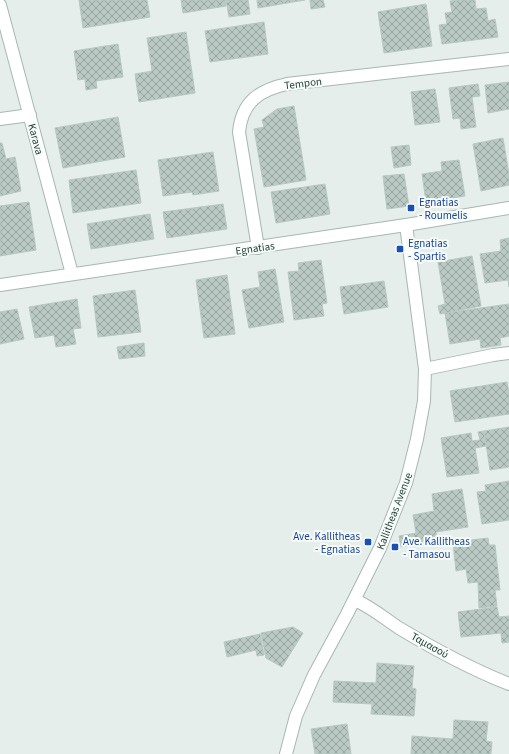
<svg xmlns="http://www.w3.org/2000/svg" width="509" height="754" font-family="'Source Sans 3',sans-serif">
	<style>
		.building { fill: url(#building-cross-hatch); stroke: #b7c8c2 }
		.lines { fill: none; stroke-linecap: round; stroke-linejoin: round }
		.minor-casing { stroke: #a7b7b2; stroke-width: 14 }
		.tertiary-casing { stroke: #a7b7b2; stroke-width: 14 }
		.minor { stroke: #fff; stroke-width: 12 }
		.tertiary { stroke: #fff; stroke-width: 12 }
		.transit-dot { fill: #1a4fb4; stroke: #f6fbf8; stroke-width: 1.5 }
		.labels { text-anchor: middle; stroke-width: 4; stroke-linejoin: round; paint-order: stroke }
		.street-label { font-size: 11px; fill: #24413a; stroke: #f6fbf8 }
		.transit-label { font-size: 11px; fill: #164399; stroke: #f6fbf8; text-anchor: start }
	</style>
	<defs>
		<pattern id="building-cross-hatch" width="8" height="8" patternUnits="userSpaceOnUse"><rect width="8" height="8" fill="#bac9c4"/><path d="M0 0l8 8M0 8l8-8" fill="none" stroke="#97a5a0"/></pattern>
	</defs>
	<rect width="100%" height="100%" fill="#e5eeeb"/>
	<path class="building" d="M79,0h68l3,17 -67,11z
		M181,0h44l1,6 -43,7z
		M226,0h22l2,14 -21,3z
		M257,0h48l-47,8z
		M310,0h13l2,7 -14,2z
		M460,0h15l1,9 10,-1 2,13 7,-2 3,18 -56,7 -3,-19 8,-1 -2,-11 7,-1 -2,-11z
		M426,4l6,42 -48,7 -6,-41z
		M264,22l4,32 -58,8 -5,-31z
		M186,32l9,61 -56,9 -4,-28 17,-3 -5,-33z
		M118,44l5,33 -27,4 1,7 -11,2 -1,-11 -7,1 -4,-29z
		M509,82v27l-21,4 -3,-28z
		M478,84l2,12 -8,1 4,30 -15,2 -1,-11 -7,1 -4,-31z
		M435,89l5,33 -25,3 -4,-33z
		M294,106l12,74 -42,7 -10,-58 10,-2 -2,-7 15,-11z
		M118,117l7,40 -62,11 -8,-40z
		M503,138l6,36v11l-28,6 -8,-47z
		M0,143h2l4,16 9,-2 6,34 -21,5z
		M409,145l2,20 -17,3 -3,-21z
		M213,152l6,39 -26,4 -1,-3 -29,4 -5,-36z
		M459,160l6,36 -39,6 -4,-28 20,-3 -1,-9z
		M136,170l5,33 -68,10 -4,-33z
		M404,174l5,32 -22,3 -4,-33z
		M325,184l5,30 -54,9 -5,-31z
		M29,202l7,48 -36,6v-50z
		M223,204l4,25 -60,9 -4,-26z
		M150,214l4,25 -63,10 -4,-25z
		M509,238v49l-1,-7 -23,3 -5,-29 21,-3 -1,-11z
		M472,256l9,50 -41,8 -2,-8 7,-2 -7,-42z
		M321,260l6,43 -5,1 2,12 -30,4 -6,-48 11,-1 -1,-8z
		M275,269l9,53 -35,6 -7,-38 18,-3 -2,-15z
		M227,275l8,59 -31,4 -8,-58z
		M384,281l4,26 -44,7 -4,-27z
		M135,290l6,42 -43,5 -5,-41z
		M77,299l4,29 -8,1 3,15 -20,3 -2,-12 -19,3 -6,-31z
		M509,304v32l-9,2 1,7 -20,3 -1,-9 -30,5 -5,-31z
		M17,309l7,30 -24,5v-32z
		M144,343l1,13 -26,3 -2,-12z
		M507,382l2,11v21l-54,8 -5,-31z
		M509,427v40l-19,3 -6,-39z
		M484,431l2,15 -11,2 4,25 -32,4 -6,-39 30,-5 1,8 8,-1 -2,-8z
		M509,481v39l-27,4 -5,-32 9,-1 -1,-6z
		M462,489l6,38 -32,5 1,9 -36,6 -2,-11 17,-3 -3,-18 21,-4 -2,-17z
		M488,538l1,7h6l5,45h-5l2,16 -18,2 -1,-26 -10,1 -2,-14 -10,2 -3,-29z
		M497,607l2,10 10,-1v26l-7,1 -1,-10 -40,4 -3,-25z
		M293,627l10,6 -21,34 -16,-9 -5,-25z
		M260,634l4,21 -7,1 -1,-6 -29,7 -3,-15z
		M377,663l37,3 -2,22 4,1 -2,27 -43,-2 1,-10 -39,-2 1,-21 42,2z
		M454,720l34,2 -2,19 6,1 -1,12h-80l1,-18 41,3z
		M347,724l4,30h-36l-4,-25z"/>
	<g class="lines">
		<g class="minor-casing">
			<path id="minor" d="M0,119l30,-4
				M258,248l-19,-116c3,-30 20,-42 48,-48l222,-25
				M425,369l68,-14 16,-2
				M355,600c16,7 29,18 44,28 35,21 72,41 110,56
				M286,754l10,-38 18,-41 33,-61 33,-66 26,-65 11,-44 7,-38 1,-32 -19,-144"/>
		</g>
		<g class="tertiary-casing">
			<path id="tertiary" d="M0,5l72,269
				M0,285l406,-60 103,-17"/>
		</g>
		<use href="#minor" class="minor"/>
		<use href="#tertiary" class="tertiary"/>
	</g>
	<g class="transit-dot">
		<rect x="407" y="204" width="8" height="8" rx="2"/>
		<rect x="396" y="245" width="8" height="8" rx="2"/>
		<rect x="364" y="538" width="8" height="8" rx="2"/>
		<rect x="391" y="543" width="8" height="8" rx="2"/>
	</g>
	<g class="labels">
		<g class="street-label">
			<text transform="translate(303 83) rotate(-7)" y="4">Tempon</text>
			<text transform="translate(36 139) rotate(75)" y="4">Karava</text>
			<text transform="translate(255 248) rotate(-8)" y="4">Egnatias</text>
			<text transform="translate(394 511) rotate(-69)" y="4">Kallitheas Avenue</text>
			<text transform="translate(430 645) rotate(29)" y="4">Ταμασού</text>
		</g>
		<g class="transit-label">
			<text x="419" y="206">Egnatias<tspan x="419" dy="13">- Roumelis</tspan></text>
			<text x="408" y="247">Egnatias<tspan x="408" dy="13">- Spartis</tspan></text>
			<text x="360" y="540" text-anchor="end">Ave. Kallitheas<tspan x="360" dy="13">- Egnatias</tspan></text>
			<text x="403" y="545">Ave. Kallitheas<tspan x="403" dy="13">- Tamasou</tspan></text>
		</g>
	</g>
</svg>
